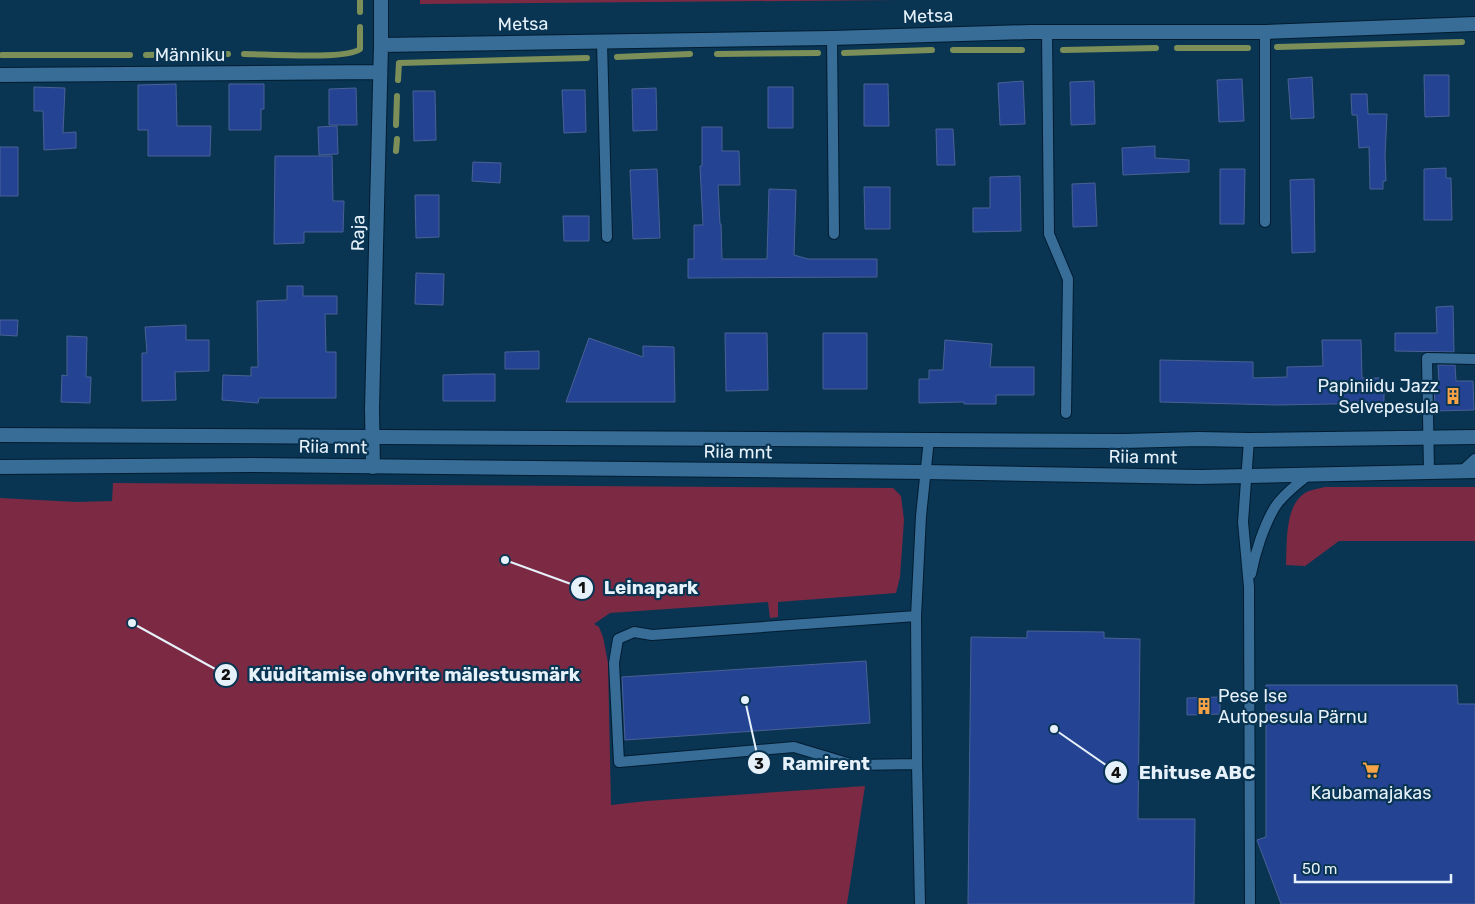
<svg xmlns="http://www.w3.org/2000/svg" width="1475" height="904" font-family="Rubik,sans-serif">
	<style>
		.green { fill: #7c2a43 }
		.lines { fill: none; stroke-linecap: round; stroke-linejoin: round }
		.stream { stroke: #7c8f58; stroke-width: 6 }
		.building { fill: #244392; stroke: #496195 }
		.service-casing { stroke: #011c30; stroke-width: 12 }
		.minor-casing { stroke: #011c30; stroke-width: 16 }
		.secondary-casing { stroke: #011c30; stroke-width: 16 }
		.service { stroke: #376d97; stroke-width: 10 }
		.minor { stroke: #376d97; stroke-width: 14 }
		.secondary { stroke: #376d97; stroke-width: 14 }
		.labels { text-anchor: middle; stroke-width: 4.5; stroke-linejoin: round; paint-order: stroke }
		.street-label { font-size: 18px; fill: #e6f1fa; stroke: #093553 }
		.poi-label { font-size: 18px; fill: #e6f1fa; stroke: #093553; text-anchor: end }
		.leader { fill: none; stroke: #e6f1fa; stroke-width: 2 }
		.callout-dot { fill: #e6f1fa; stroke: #093553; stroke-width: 2 }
		.mark-label { font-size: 15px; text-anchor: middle; font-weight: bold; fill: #111 }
		.callout-label { font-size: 19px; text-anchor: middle; font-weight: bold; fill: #e6f1fa; stroke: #093553; stroke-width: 4.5; stroke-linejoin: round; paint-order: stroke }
	</style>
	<rect width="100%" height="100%" fill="#093553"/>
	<path class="green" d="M420,0h478l-478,4z
		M113,483l780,5 8,8 3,24 -4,57 -4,16 -118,9v15l-8,1 -2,-16 -158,11 -16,11 5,3 4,10 5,26 3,142 36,-4 218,-15 -18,118h-847v-406l77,4 35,-1z
		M1325,487h150v54h-136l-34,25 -19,-1c1,-20 -1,-53 14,-68 6,-7 17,-8 25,-10z"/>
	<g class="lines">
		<path class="stream" d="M360,12v-12
			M1277,47l185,-5
			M1177,48h71
			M953,50h69
			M1063,50l93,-2
			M844,53l88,-3
			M210,54h18
			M244,54c20,0 103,6 116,-5v-22
			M717,54l101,-1
			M2,55h128
			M146,55l46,-1
			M617,57l73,-3
			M398,80l1,-17 188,-5
			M396,125l1,-29
			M396,151l1,-12"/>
	</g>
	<path class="building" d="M1424,75h25v41l-24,1z
		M1312,77l2,41 -23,1 -3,-40z
		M1242,79l2,42 -25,1 -2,-42z
		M1023,81l2,43 -25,1 -2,-42z
		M1094,81l1,43 -24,1 -1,-43z
		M176,84l1,42h34l-1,30h-62v-26h-10v-45z
		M229,84h35v25h-3v21h-32z
		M864,84h24l1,42h-25z
		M34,87l31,1 -2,45 13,-1v16l-32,2 -1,-39h-9z
		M768,87h25v41h-25z
		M356,88l1,37h-28v-36z
		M656,88l1,42 -24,1 -1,-42z
		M562,90h23l1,42 -22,1z
		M413,91h22l1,49 -22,1z
		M1351,94h16l1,20h19l-2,41 1,26h-3v8h-13l-1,-42 -10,1 -2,-33h-5z
		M337,126l1,28 -19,1 -1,-28z
		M702,127h20v24h17l1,34h-22l2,39h1l1,35h45l2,-70 27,1 -2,65 14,4h69v18l-189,1v-19h6v-34h9l-3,-59h2z
		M936,129h17l2,36h-18z
		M1155,146v12l34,2v12l-66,3 -1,-27z
		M0,147h18v49h-18z
		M275,156h57l1,45h11l-1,31h-39v11l-30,1z
		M473,162l28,1 -1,20 -28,-2z
		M1446,168v10h5l1,42h-28v-51z
		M657,169l3,69 -27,1 -3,-69z
		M1220,169h25l-1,55h-24z
		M1020,176l1,55 -48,1v-24h17v-31z
		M1314,179l1,73 -23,1 -2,-73z
		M1095,183l2,43 -24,1 -1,-43z
		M864,187h26v42h-25z
		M415,195h24v42l-23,1z
		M563,216h26v25h-25z
		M416,273l28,1 -1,31 -28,-1z
		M287,286h16v10h34v18h-12l1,38h10v46h-77l-1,5 -36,-3 1,-25 28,1v-9h7l-1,-66 30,-1z
		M1453,306l1,46 -59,-1v-18h42l-1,-26z
		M0,320h18l-1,16 -17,-1z
		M186,325v15h23v31l-34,1 1,28 -34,1v-48h5l-2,-26z
		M725,333h42l1,57 -42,1z
		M823,333h44v56h-44z
		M67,336l20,1 -1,40h5l-1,26 -29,-1 1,-27 5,1z
		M589,338l54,19v-11l31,1 1,55h-109z
		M945,340l47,4 -2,23h44v28h-38v9h-32v-2l-45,1v-24h10v-9h14z
		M1322,340h39l1,38h22v25l-107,2 -117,-3v-42l93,2v16l34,-1v-10l36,-1z
		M539,351v18h-34v-17z
		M1438,365h17l1,16h17l1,29 -39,1 -1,-29h5z
		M477,374h18v27h-52v-26z
		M1027,631l77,1v6l36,1 -2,180h57l-1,85h-226l3,-267 56,1z
		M866,661l4,62 -245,17 -3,-63z
		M1266,685h191l1,19h17v200h-194l-24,-64 9,-3z
		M1220,697v17l-33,1v-17z"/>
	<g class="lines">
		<g class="service-casing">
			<path id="service" d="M1047,32l2,202 19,45 -2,134
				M832,38l2,196
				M602,42l5,195
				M1265,222v-190
				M1249,440l-6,82 6,65 1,317
				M1462,471l13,-12
				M1429,472l-2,-114 48,1
				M1251,574c4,-21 13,-49 24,-67 8,-13 23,-23 34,-33
				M916,616l-264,19 -18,-3 -16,7 -4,24 5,99 175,-15 60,18 63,-1
				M920,904l-3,-140 -1,-148 5,-100 8,-77"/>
		</g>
		<g class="minor-casing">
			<path id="minor" d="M381,45l451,-7 198,-6h235l210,-8
				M0,75l380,-3
				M373,467l-1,-58 9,-364v-45"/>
		</g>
		<g class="secondary-casing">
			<path id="secondary" d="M0,435l1123,6 76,-2 50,1 226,-3
				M0,467l251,-2 675,7 274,5 275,-6"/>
		</g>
		<use href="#service" class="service"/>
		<use href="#minor" class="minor"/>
		<use href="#secondary" class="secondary"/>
	</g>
	<defs>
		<g id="building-bare" transform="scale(1.35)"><path d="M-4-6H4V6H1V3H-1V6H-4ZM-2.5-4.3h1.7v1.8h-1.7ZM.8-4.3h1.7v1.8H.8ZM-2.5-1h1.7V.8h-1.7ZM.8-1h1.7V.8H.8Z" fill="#f6a247" stroke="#093553" stroke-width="2.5" paint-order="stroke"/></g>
		<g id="supermarket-bare" transform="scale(1.35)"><path d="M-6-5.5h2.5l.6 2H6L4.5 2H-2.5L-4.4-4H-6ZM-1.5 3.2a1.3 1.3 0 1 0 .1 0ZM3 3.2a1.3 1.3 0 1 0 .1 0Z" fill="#f6a247" stroke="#093553" stroke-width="2.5" paint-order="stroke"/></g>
	</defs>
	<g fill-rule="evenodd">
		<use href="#building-bare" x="1453" y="396"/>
		<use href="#building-bare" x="1204" y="706"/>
		<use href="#supermarket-bare" x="1371" y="770"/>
	</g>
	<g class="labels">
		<g class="street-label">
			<text transform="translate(928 16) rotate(-2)" y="6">Metsa</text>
			<text transform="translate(523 24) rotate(-1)" y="6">Metsa</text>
			<text x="190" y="61">Männiku</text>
			<text transform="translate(358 233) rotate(-89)" y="6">Raja</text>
			<text transform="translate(333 447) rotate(1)" y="6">Riia mnt</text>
			<text transform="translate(738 452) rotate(1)" y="6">Riia mnt</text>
			<text transform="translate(1143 457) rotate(1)" y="6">Riia mnt</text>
		</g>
		<g class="poi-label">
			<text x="1439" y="392">Papiniidu Jazz<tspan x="1439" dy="21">Selvepesula</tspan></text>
			<text x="1218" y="702" text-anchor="start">Pese Ise<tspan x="1218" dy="21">Autopesula Pärnu</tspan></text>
			<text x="1371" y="799" text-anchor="middle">Kaubamajakas</text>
		</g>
	</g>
	<path class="leader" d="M505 560L582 588M132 623L226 675M745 700L759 763M1054 729L1116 772"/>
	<g class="callout-dot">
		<circle cx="505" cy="560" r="5"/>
		<circle cx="132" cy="623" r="5"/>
		<circle cx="745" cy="700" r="5"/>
		<circle cx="1054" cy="729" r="5"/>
		<circle cx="582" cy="588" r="12"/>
		<circle cx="226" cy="675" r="12"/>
		<circle cx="759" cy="763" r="12"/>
		<circle cx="1116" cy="772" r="12"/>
	</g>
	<g class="mark-label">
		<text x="582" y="593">1</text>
		<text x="226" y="680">2</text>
		<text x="759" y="769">3</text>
		<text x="1116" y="778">4</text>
	</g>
	<g class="callout-label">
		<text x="651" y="594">Leinapark</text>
		<text x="414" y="681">Küüditamise ohvrite mälestusmärk</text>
		<text x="826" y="770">Ramirent</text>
		<text x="1197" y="779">Ehituse ABC</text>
	</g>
	<path d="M1295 874v8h156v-8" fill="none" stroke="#e6f1fa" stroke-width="2.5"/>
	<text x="1302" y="874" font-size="15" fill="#e6f1fa" stroke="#093553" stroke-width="4" paint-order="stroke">50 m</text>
</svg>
